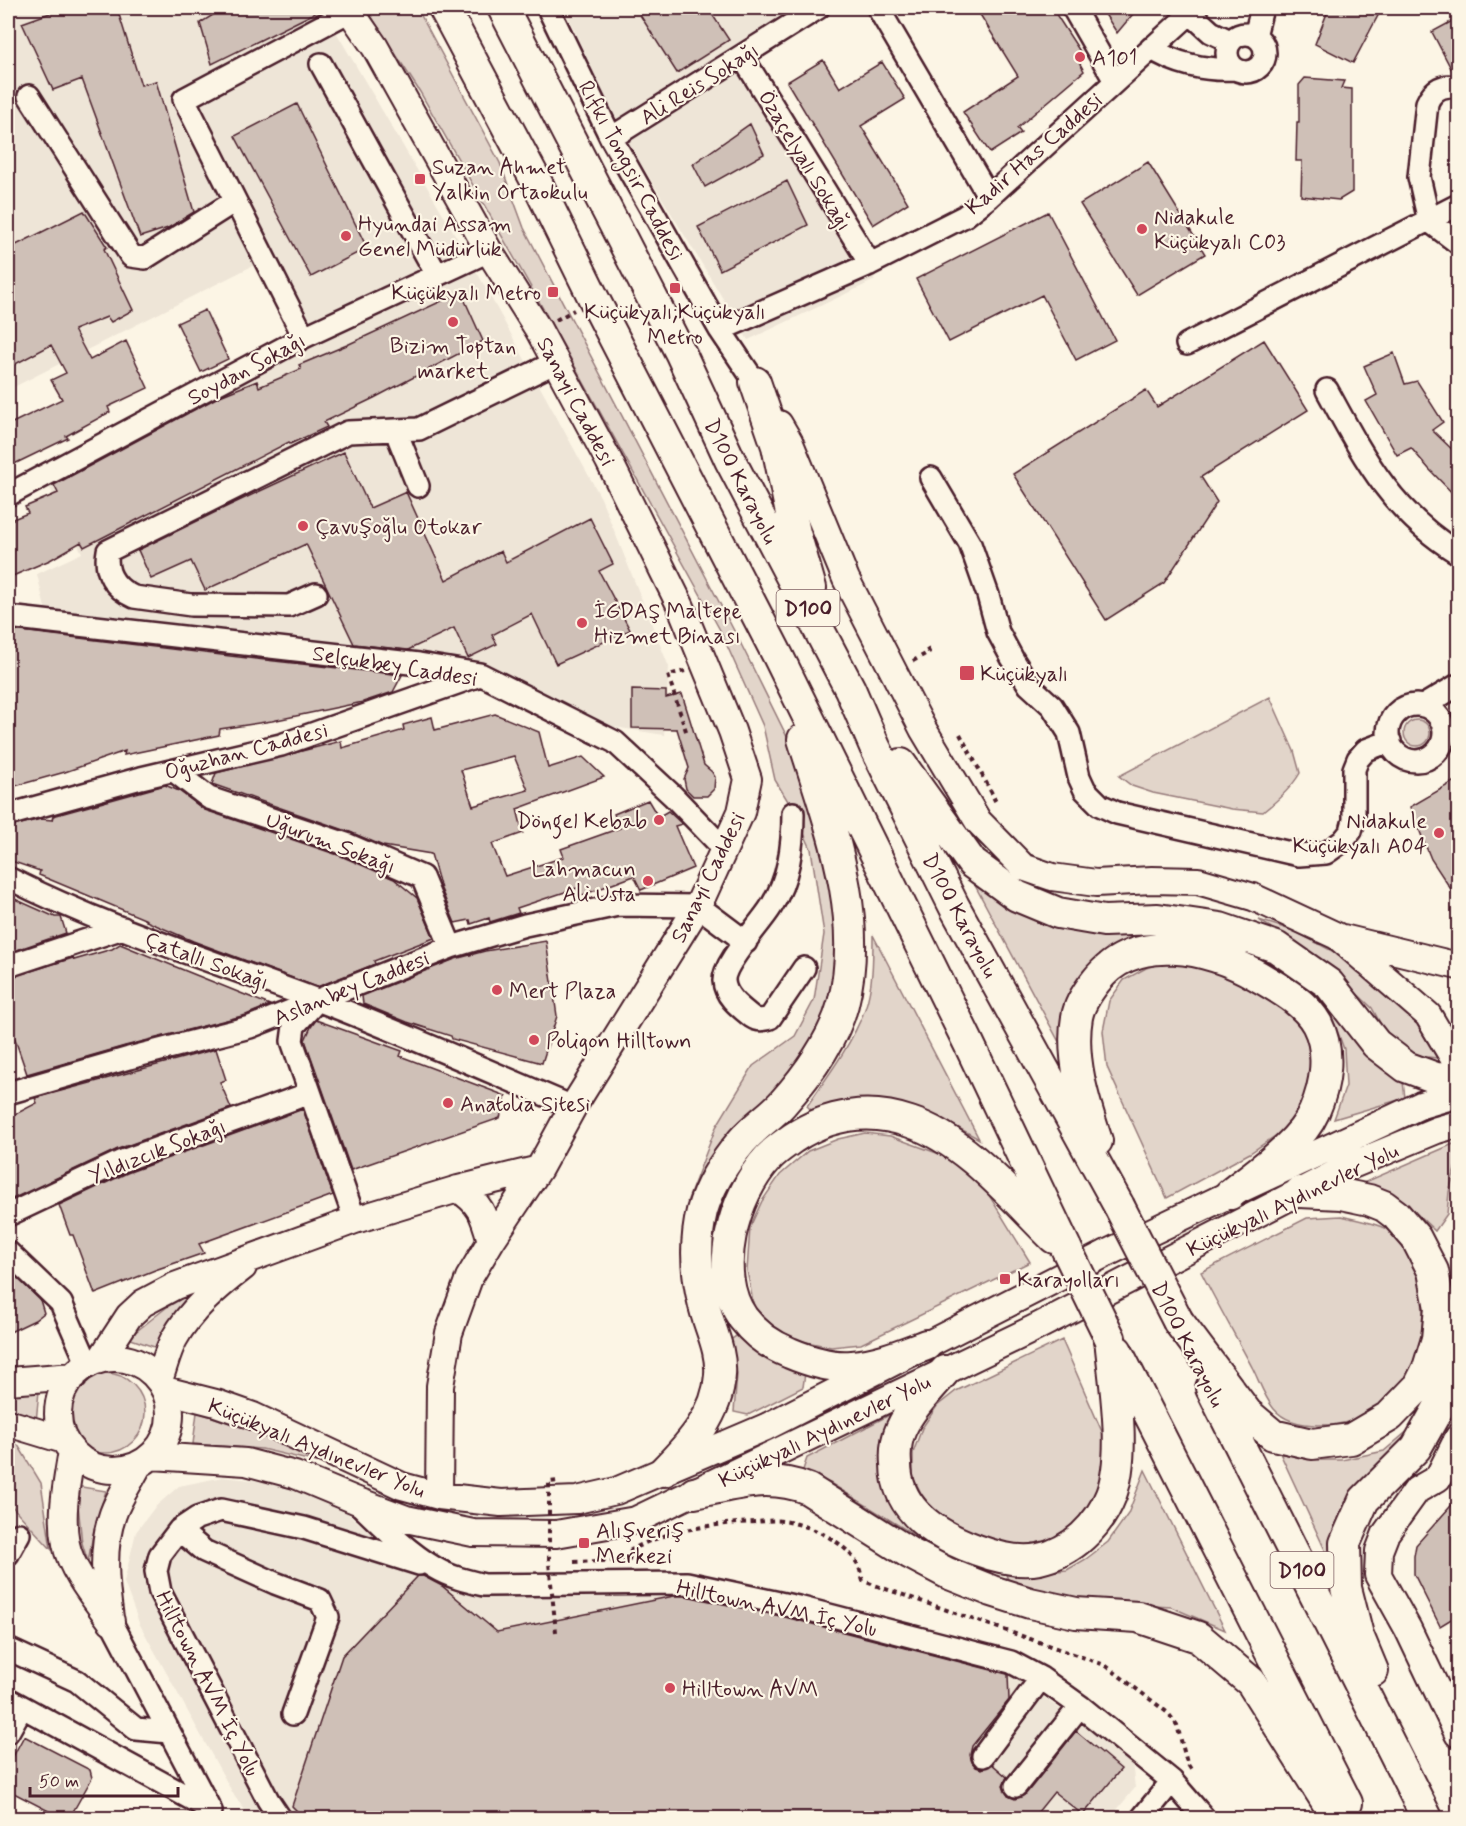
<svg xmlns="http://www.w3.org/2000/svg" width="1466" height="1826" font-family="Mynerve,sans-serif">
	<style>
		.built { fill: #eee5d7 }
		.green { fill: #e2d5ca; stroke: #967a7a; stroke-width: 1.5 }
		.building { fill: #cfc0b7; stroke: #4a1f2b; stroke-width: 1.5; fill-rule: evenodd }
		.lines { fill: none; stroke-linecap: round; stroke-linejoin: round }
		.minor-casing { stroke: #4a1f2b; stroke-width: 26 }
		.major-casing { stroke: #4a1f2b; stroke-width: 30 }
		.highway-casing { stroke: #4a1f2b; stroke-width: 34 }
		.path { stroke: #4a1f2b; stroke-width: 4; stroke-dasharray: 4.5 4.5; stroke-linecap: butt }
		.minor { stroke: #fcf5e5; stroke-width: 21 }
		.major { stroke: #fcf5e5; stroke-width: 26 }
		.highway { stroke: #fcf5e5; stroke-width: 30 }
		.highway-bridge-casing { stroke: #4a1f2b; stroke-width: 34; stroke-linecap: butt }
		.path-bridge { stroke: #4a1f2b; stroke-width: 4; stroke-dasharray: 4.5 4.5; stroke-linecap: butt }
		.highway-bridge { stroke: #fcf5e5; stroke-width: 30 }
		.poi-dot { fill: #d1495b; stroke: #fcf5e5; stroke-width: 2 }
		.labels { text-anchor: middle; stroke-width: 4.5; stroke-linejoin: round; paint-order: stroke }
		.shield { fill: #fcf5e5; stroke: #7f5f63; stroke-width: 1.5 }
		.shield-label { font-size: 21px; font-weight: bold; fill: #4a1f2b }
		.poi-label { font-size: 22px; fill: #4a1f2b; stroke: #fcf5e5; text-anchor: start }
		.street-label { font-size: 22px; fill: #4a1f2b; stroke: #fcf5e5 }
	</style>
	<rect width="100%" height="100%" fill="#fcf5e5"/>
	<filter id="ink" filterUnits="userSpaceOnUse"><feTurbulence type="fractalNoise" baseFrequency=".0167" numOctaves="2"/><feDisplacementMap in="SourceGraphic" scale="12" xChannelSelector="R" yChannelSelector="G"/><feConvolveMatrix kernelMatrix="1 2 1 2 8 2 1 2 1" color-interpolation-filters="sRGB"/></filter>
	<g filter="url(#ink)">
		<path class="built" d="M8,8h314l151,257 128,233 68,169 -5,68 -56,-9 -131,-63 -431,-51 -9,-38 45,-21 -34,-69 253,-137 -43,-84 -250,127z
			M564,8h249l-70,44 132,228 -127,60 -128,-211z
			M223,1477l48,5 67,23 65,56 74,34 201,-5 139,32 198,53 35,27 82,59 3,27 -25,30h-859l-16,-21 -96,-174 -15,-41 12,-50 19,-25 24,-21z"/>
		<path class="green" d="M366,8h51l83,155 24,65 218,418 56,113 27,82 14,125 -9,45 -24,43 -35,42 -42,41 -42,65 29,-75 37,-61 42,-30 19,-36 10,-66 -13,-85 -17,-38 -19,-31 -12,-54 -43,-96 -175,-318 -125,-220z
			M1270,697l24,54 6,22c-9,16 -23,28 -37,39l-31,-3 -79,-16 -21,-7 -13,-10z
			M1404 733a13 13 0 1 1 26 0a13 13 0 1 1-26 0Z
			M971,878l178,49 3,11 -31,13 -55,104z
			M1259,920l35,11 44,23 85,72 23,33 -27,-3 -14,-7 -21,-19 -12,-22 -32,-31 -38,-29z
			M873,935l106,204 -35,-19 -30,-11 -98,6 -9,-9c21,-30 45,-62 58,-97 8,-23 8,-49 8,-74z
			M1172,960l44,5 82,51 14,26 3,38 -10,29 -21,21 -34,23 -83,45 -60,-131 -4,-36 6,-30 15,-21 22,-12z
			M1324,995l78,79 3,24 -71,21 12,-33 -2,-37z
			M865,1133l25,3 55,20 36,26 49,80 -169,82 -30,3 -34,-7 -23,-13 -20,-20 -7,-36 3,-44 12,-26 18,-26 28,-24 30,-12z
			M1458,1142v16l-9,34 -2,22 -12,17 -22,-21 -50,-27z
			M1341,1216c22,5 51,10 67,27 8,9 10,27 12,39 13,70 -20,145 -101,143 -15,0 -34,-3 -45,-16 -9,-11 -15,-28 -21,-40 -17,-32 -35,-64 -52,-97l106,-54z
			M195,1291l-32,59 -35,-12 39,-31z
			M744,1331l61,42 -2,14 -55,28 -14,-3 3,-38 -7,-34z
			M1062,1340l41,94 1,25 -4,25 -13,27 -19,18 -20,12 -26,4 -26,-3 -36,-12 -26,-20 -12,-15 -9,-18v-24l9,-25 15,-22 19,-15z
			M65 1413a40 40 0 1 1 80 0a40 40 0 1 1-80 0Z
			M39,1391l-3,31 -28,-8v-19z
			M197,1412l67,22 65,31 -67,-16 -69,-5z
			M893,1413l19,116 12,12 -94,-58 -28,-10 5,-15z
			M1424,1417l-92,148 -52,-112 36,7h26l42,-9z
			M8,1441l10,4 23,38 10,66 -43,-47z
			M1145,1470l80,160 -54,-23 -35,-2 -60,-8 -44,-7 -23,-8 -4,-10 32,1 30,-3 19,-11 22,-17 20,-28z
			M76,1486l30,5 -12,38 -6,33 -6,-19z"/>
		<path class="building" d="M64,8h53l24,77 15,-4 38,131 -26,16 -28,9 -58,-158 -29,11 -31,-67z
			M224,8h101l-113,56 -12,-41z
			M651,8h57l21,32 -52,33 -37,-58z
			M976,8h76l31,48 -4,6 5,9 -67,57 4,5 -31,20 -27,-41 55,-36z
			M1101,8h37l-21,25z
			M1329,8h53l-29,55 -38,-19z
			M1458,18v57l-4,-1 -22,-42z
			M823,60l17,28 42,-26 23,37 -44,27 47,77 -35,22 -86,-143z
			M1305,78l39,3 -3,7 11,1v103l-13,8 -38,-4 1,-35h-6l1,-39h2v-37z
			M297,104l70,144 -56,29 -76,-141z
			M750,124l14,30 -59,33 -12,-23z
			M1148,162l57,92 -68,41 -57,-91z
			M787,181l21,44 -88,45 -22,-43z
			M84,211l23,36 -3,2 29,61 -22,12 -4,-5 -33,13 16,30 36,-19 22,47 -40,19 2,5 -44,24 2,2 -60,29v-42l54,-26 -11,-19 15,-7 -15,-28 -43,23v-119z
			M1048,212l67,128 -39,20 -34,-65 -93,47 -33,-63z
			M461,292l22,49 -109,57 -50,24 3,5 -37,17 -1,-2 -205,105 -3,-5 -31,18 -42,18v-57l20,-8 -3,-6 33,-14 -4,-8 166,-89 37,-15 2,6 42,-18 -2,-4 48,-20z
			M205,310l23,49 -27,13 -24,-49z
			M1264,340l44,70 -107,67 16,25 -53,81 -58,37 -93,-146 133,-84 11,17z
			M1394,353l11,31 12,-3 26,41 -11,8 26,25v44l-29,-30 -18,-21 -14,7 -31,-54 11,-6 -13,-29z
			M344,452l26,56 36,-16 40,88 55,-29 5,11 84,-44 23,46 -14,7 31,59 -74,34 -24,-50 -40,21 5,9 -29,14 -14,-30 -46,22 -54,-6 -48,-100 -101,46 -14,-29 -40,18 -13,-29 90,-44z
			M12,630l218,26 172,19 -9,17 -30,10 -91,19 -52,8 -1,6 -95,20 1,-4 -60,21 -57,16v-157z
			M632,690l34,1v7l16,-4 22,71 8,7 3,5 -1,12 -7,7h-14l-7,-7 -2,-10 5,-11 -12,-39 -45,-1z
			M495,714l44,18 9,36 35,-11 21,20 -87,32 6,24 -31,11 13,32 59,-19 -3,-8 59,-21 -6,-14 34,-14 10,17 10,-6 14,13 -7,2 18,42 -52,22 -7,-14 -54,20 -3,-8 -60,20 2,5 -29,9 -1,-4 -18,6 -1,-4 -15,3 -14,-34 -10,-35 -48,-8 -33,-14 -138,-48 4,-11 125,-32 1,7 62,-18 -1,-5 29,-8 3,13zM514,756l14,34 -55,16 -12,-36z
			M1458,779v121l-27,-41 -21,-52z
			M165,785l14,6 26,19 136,46 53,23 23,19 17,40 -60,23 1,3 -58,23 -124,-46 -47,-20 1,-1 -108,-45 1,-4 -32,-11v-33l33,-8 11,1 1,-4z
			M8,896l47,21h6l5,16 -58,20z
			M546,941l11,75 -15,47 -90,-24 -1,-3 -44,-14 -44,-18 -1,-8 93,-37 30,-8z
			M120,944l61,25 89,36 -24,10 -121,31 -98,28 -12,-35 -7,2v-63l65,-20 1,2 38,-11z
			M316,1020l86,31 -2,5 106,40 -6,22 -149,52 -46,-130 6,-13z
			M216,1049l10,31 -6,2 11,26 -113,41 -110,52v-83l29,-15 -2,-5z
			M303,1109l30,86 -134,49 5,9 -49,17 -60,24 -22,-59h-3l-11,-30 68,-32z
			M8,1269l32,31 4,13 -9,7 -27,13z
			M1458,1498v117l-18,11 -26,-52v-18l2,-11z
			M418,1576h5l19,10 55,46 177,-36h12l99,21 222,57 1,1 1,25 -37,46 -2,9 2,7 4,5 6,2 10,-5 15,13 -4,8 5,11 7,3 11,-5 50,-63 45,38 -38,46 -29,-23 -21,26h-729l-12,-12 50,-150z
			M24,1736l66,34 2,8 -22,39 -8,1 -54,-28v-24z"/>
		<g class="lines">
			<g class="minor-casing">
				<path id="minor" d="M548,8l63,130 109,192 35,52
					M878,8l111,189
					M1073,8l42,73
					M1190,13l21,19 19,9
					M1227 53a19 19 0 1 1 38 0a19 19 0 1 1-38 0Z
					M1255,36l7,-28
					M1151,48c23,16 56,23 84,21
					M742,56l128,208
					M321,64l116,211
					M1458,88c-14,-5 -25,1 -31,15l-8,74 10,44 29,22
					M29,96l102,160 14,2 90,-57
					M611,138l207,-130
					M720,330l150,-66 95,-48 24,-19 207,-189
					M304,337l-120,-238 166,-88
					M1187,344l271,-139
					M1327,390c36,66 64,122 131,163
					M399,430v9l19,47
					M931,478l39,66 18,51 10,37 14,26 17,27 23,21 17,27 10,44 6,13 15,15 17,8 182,42 27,-2 17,-12 8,-10 3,-11v-51l4,-10 8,-9 24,-9
					M8,495l296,-158 185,-86
					M316,594l-27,12 -98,-1 -57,-8c-20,-9 -30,-25 -26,-46l240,-119 71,-3 137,-67
					M8,617l411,47 61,10 135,68 58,54 52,54
					M1388 733a28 28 0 1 1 56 0a28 28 0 1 1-56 0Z
					M1423,706l35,-21
					M174,771l35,27 137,46 76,33 29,70
					M793,813c0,33 -4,66 -22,94 -11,18 -48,56 -47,74 1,16 17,27 28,36 6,4 11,3 18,1l34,-50
					M8,815l133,-37 140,-33 196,-69
					M8,878c99,50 205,83 309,122 86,33 171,71 256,107
					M8,966l115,-38
					M313,1005l-19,21 -2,15 63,179
					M8,1093l121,-35 121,-31 201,-80 74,-22 93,-20 80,1 48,36
					M8,1215l114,-54 188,-68
					M8,1252l53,51 27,62
					M357,1502c24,23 49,49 78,66 15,9 32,13 49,17l203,-2 111,24 213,55 30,16 39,28 92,75 32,37
					M179,1530l25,21 71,32 45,17 8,17 -35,97
					M8,1554l11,-20
					M111,1621l100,190
					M8,1649l69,32 59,48 33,3
					M8,1699l202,110
					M8,1732l14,-25
					M983,1756l58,-78
					M1016,1786l64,-80
					M280,1818l-12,-18 -108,-208 -4,-21 4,-16 19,-25 18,-12 24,-8 83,18 115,36
					M1142,1818l30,-37"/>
			</g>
			<g class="major-casing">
				<path id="major" d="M348,8l27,39 114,204 49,78 71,132 72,146 51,124 16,48 -7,33 -43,94 -125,201 -34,62 -48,72 -22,37 -20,55 -9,53 -1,110
					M779,424l10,17 57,138 77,150 55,92 45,46 29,10 44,6 56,-3 46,1 55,16 84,39 91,79 29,49
					M1343,938l115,28
					M458,1189c23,14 26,27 33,52
					M58 1414a56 56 0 1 1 112 0a56 56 0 1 1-112 0Z
					M101,1359l28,-43 14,-13 32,-17 180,-66 103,-31 81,-20
					M159,1380c5,-13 8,-28 15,-41 16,-29 43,-52 69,-72
					M8,1381l66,-5
					M165,1390l51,13 37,13 149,70 37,10 62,7 76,-3 39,-9 150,-64 339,-173 125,-60 191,-89 37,-11
					M8,1423l56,17
					M1458,1438l-20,40 -21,12 -31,43 -7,18 -1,24 30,54 50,105
					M72,1451c-5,31 -12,62 -6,93 5,26 30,56 45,77
					M152,1456l94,6 49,13 60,25 51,19 67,14 83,1 80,-14 395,-190 319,-164 87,-36 21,-6
					M110,1618c-5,-34 -9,-71 3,-104 6,-17 18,-34 26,-50"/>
			</g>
			<g class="highway-casing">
				<path id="highway" d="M444,8l91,171 59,120 184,357 191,388 98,206
					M503,8l178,346 49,106 120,229 25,58 79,159 165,300
					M755,382l22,64 18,87 16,55
					M901,764l71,99 45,33 41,17 46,8 54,-2 62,9 56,19 53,37 47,60 30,23 30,11 22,1
					M1097,1141c-13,-39 -27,-84 -20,-124 2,-12 12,-27 19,-36 39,-51 114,-33 162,-5 20,12 47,26 59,48 14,27 9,61 -3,88 -14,32 -57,60 -84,82
					M1178,1321l69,92 26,22 39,9 39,-5 39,-23 29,-30 9,-18 9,-29 3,-31 -7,-37 -17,-33 -20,-23 -12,-9 -15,-6 -28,-6 -41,-2
					M926,1345c-24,9 -48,19 -74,21 -21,2 -43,-5 -62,-13 -18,-7 -35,-19 -47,-35 -32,-45 -9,-123 25,-160 7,-8 17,-14 25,-20 36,-24 76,-30 117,-16 56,18 103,76 144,116
					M1117,1351l230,452
					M945,1371c-15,18 -34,36 -44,58 -5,11 -6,23 -5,35 0,47 42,72 81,86 19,7 42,13 62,9 33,-7 60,-33 72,-64 16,-43 3,-112 -1,-157
					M1211,1388l216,430
					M664,1471c26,-26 54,-57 56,-96 2,-27 -12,-49 -17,-74 -7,-29 -8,-61 -1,-90 7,-25 24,-51 40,-70 12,-14 28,-24 40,-37 25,-28 51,-63 61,-100 23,-89 -14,-181 -40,-265
					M694,1493c41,-8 73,-20 114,-4l103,65 36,19 45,18 38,12 46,10 62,4 60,20 53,45 86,136
					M1373,1671l-15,-36 -12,-47 -1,-45 19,-43 52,-52 37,-66 5,-18"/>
			</g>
			<path class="path" d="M556,320l18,-10
				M913,661l16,-9 -4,-7
				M685,671l-17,4 19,59
				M960,734l35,65 -4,2
				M574,1562l55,-2 2,-10c38,-21 82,-26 125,-28 9,-1 19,-2 27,-1 27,4 60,19 74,42 3,5 4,12 6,18l242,84 63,48 9,12 10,38 5,8"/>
			<use href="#minor" class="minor"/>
			<use href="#major" class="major"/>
			<use href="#highway" class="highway"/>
			<g class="highway-bridge-casing">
				<path id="highway-bridge" d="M1119,1206l59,115
					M1067,1250l43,88"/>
			</g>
			<path class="path-bridge" d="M556,1632l-7,-69v-81l9,-1"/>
			<use href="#highway-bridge" class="highway-bridge"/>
		</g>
	</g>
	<g class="poi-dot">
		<circle cx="1080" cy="57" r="6"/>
		<rect x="414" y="173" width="12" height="12" rx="3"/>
		<circle cx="1142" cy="229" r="6"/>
		<circle cx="346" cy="236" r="6"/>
		<rect x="669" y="282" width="12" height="12" rx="3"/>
		<rect x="547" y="286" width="12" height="12" rx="3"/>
		<circle cx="453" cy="322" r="6"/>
		<circle cx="303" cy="526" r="6"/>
		<circle cx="582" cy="623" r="6"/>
		<rect x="959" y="665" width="16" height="16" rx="3"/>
		<circle cx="659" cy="820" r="6"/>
		<circle cx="1439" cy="833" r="6"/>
		<circle cx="648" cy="881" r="6"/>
		<circle cx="497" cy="990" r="6"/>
		<circle cx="534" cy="1040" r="6"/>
		<circle cx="448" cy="1103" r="6"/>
		<rect x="999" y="1273" width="12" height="12" rx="3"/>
		<rect x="578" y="1537" width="12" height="12" rx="3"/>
		<circle cx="670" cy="1688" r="6"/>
	</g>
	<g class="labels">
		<g class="shield">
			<rect x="776.5" y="590" width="63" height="36" rx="4.5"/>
			<rect x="1270.5" y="1552" width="63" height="36" rx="4.5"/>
		</g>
		<g class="shield-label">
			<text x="808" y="615">D100</text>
			<text x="1302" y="1577">D100</text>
		</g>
		<g class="poi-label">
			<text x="1092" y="65">A101</text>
			<text x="432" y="174">Suzan Ahmet<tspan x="432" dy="25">Yalkin Ortaokulu</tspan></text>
			<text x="1154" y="224">Nidakule<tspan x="1154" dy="25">Küçükyalı C03</tspan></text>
			<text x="358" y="231">Hyundai Assam<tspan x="358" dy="25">Genel Müdürlük</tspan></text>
			<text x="541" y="300" text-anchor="end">Küçükyalı Metro</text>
			<text x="675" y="319" text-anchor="middle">Küçükyalı;Küçükyalı<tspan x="675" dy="25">Metro</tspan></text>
			<text x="453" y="353" text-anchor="middle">Bizim Toptan<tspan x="453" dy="25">market</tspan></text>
			<text x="315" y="534">Çavuşoğlu Otokar</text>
			<text x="594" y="618">İGDAŞ Maltepe<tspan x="594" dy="25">Hizmet Binası</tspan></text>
			<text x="980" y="681">Küçükyalı</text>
			<text x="647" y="828" text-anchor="end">Döngel Kebab</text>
			<text x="1427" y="828" text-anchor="end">Nidakule<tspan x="1427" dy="25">Küçükyalı A04</tspan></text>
			<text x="636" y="876" text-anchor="end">Lahmacun<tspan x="636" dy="25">Ali Usta</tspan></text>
			<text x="509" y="998">Mert Plaza</text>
			<text x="546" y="1048">Poligon Hilltown</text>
			<text x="460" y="1111">Anatolia Sitesi</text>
			<text x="1017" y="1287">Karayolları</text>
			<text x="596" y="1538">Alışveriş<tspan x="596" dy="25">Merkezi</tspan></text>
			<text x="682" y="1696">Hilltown AVM</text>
		</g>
		<g class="street-label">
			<text transform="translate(699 83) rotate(-32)" y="8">Ali Reis Sokağı</text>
			<text transform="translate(1033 153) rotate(-41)" y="8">Kadir Has Caddesi</text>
			<text transform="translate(806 160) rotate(59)" y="8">Özaçelyalı Sokağı</text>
			<text transform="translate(632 170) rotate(62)" y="8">Rıfkı Tongsir Caddesi</text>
			<text transform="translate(246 368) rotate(-28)" y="8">Soydan Sokağı</text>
			<text transform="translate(577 401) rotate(62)" y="8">Sanayi Caddesi</text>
			<text transform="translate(742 481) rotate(63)" y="8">D100 Karayolu</text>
			<text transform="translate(395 665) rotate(9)" y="8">Selçukbey Caddesi</text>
			<text transform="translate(246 750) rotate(-15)" y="8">Oğuzhan Caddesi</text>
			<text transform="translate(331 842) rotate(21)" y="8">Uğurum Sokağı</text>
			<text transform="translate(707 877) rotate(-64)" y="8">Sanayi Caddesi</text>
			<text transform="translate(961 915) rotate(62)" y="8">D100 Karayolu</text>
			<text transform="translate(207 960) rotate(20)" y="8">Çatallı Sokağı</text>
			<text transform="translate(351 987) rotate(-22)" y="8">Aslanbey Caddesi</text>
			<text transform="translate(157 1150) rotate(-21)" y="8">Yıldızcık Sokağı</text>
			<text transform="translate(1292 1199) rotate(-26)" y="8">Küçükyalı Aydınevler Yolu</text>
			<text transform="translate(1189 1344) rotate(63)" y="8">D100 Karayolu</text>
			<text transform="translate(824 1430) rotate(-26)" y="8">Küçükyalı Aydınevler Yolu</text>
			<text transform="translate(317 1447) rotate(22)" y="8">Küçükyalı Aydınevler Yolu</text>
			<text transform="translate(777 1607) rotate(12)" y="8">Hilltown AVM İç Yolu</text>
			<text transform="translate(209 1683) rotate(63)" y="8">Hilltown AVM İç Yolu</text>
		</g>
	</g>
	<rect width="1466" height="1826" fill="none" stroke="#fcf5e5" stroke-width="30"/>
	<rect x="15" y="15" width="1436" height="1796" fill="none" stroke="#4a1f2b" stroke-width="2" filter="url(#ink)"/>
	<path d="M30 1787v9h148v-9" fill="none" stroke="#4a1f2b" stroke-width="3"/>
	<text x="39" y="1787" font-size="18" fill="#4a1f2b" stroke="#fcf5e5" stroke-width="4.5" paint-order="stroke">50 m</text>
</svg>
